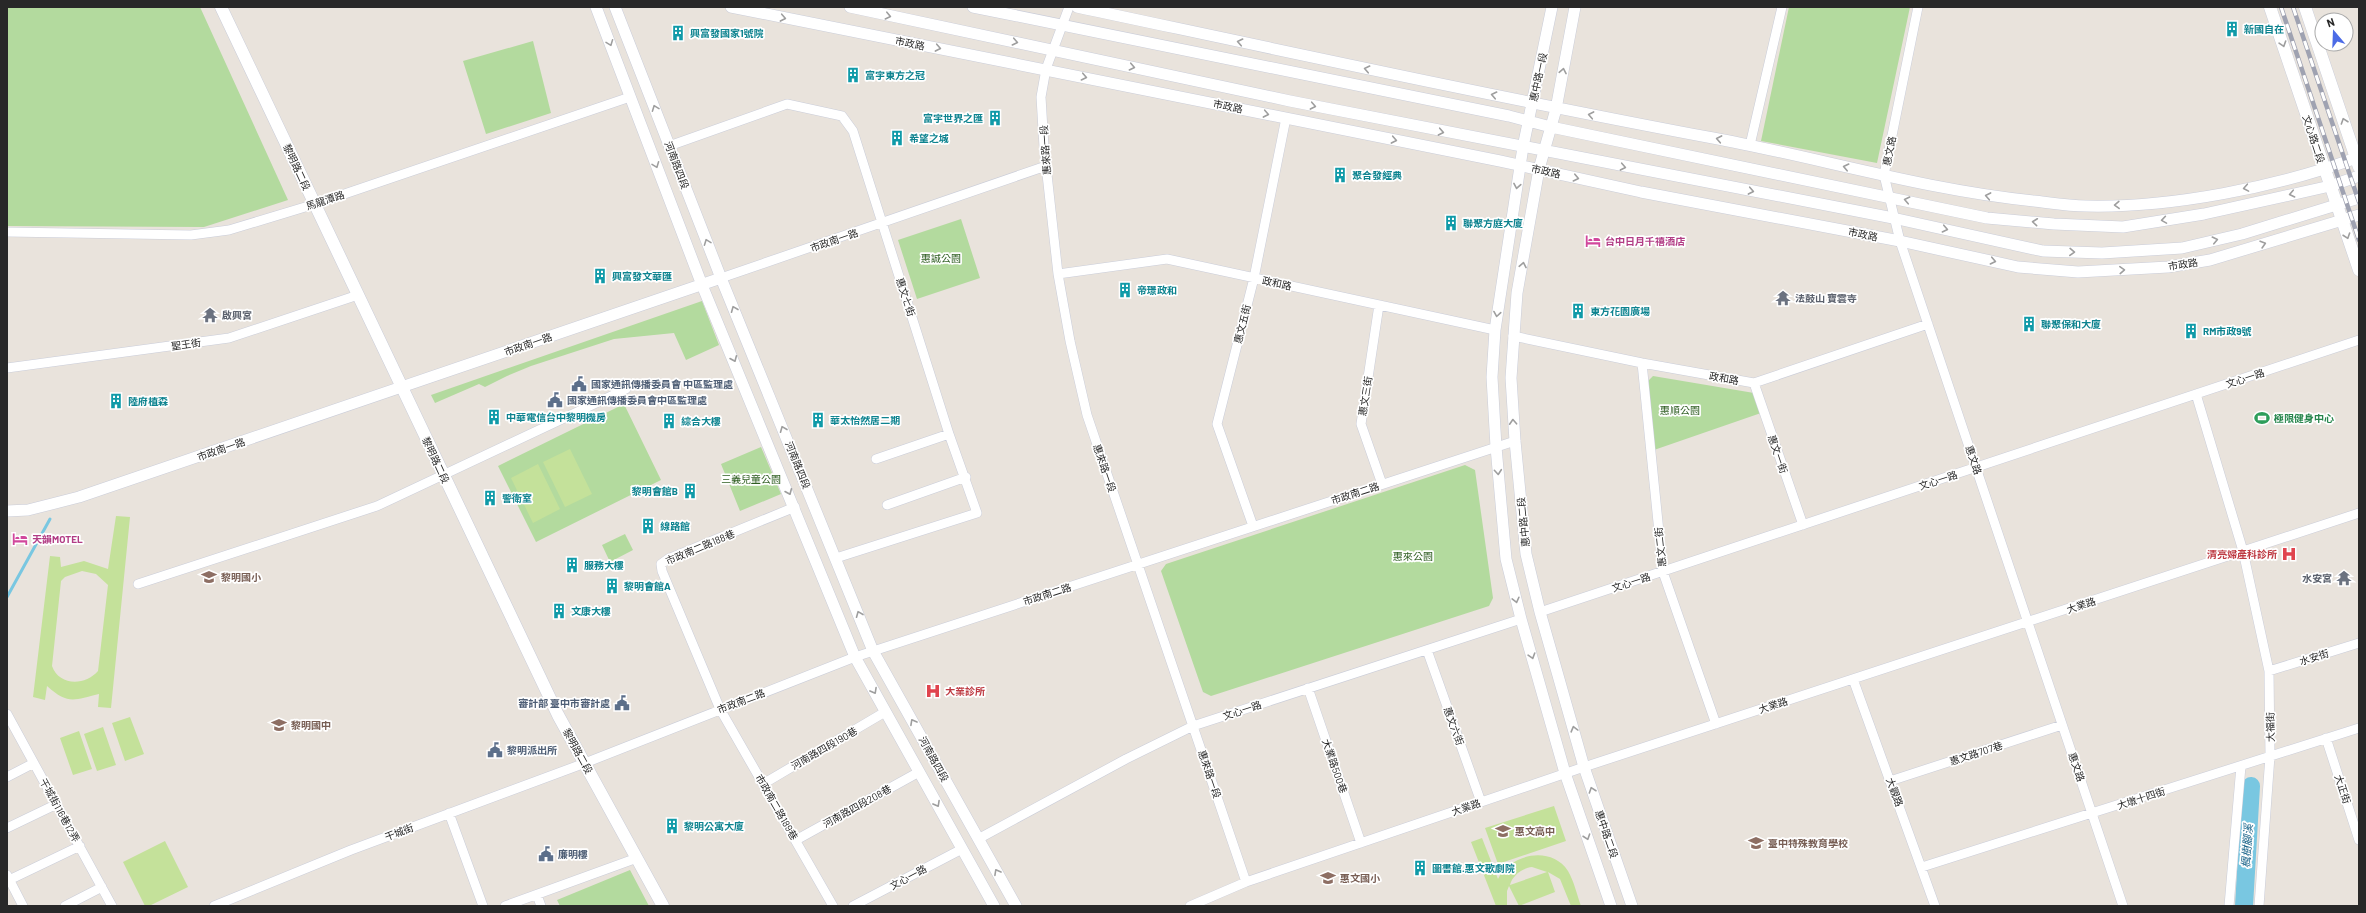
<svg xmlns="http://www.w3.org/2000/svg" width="2366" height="913" font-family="Barlow,'Noto Sans TC',sans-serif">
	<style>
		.green { fill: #b3da9e }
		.pitch { fill: #c4e19a; fill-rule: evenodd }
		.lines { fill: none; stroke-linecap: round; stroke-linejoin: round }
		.stream { stroke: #79c7e1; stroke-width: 3 }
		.river { stroke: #79c7e1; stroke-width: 18 }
		.minor-casing { stroke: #cacdd9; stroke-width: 10 }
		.tertiary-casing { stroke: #cacdd9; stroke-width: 12 }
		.secondary-casing { stroke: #cacdd9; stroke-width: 13 }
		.minor { stroke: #fff; stroke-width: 9 }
		.tertiary { stroke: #fff; stroke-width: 11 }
		.secondary { stroke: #fff; stroke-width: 12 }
		.rail-casing { stroke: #9fa2b1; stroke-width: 4.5 }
		.rail { stroke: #fff; stroke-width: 3; stroke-dasharray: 9; stroke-linecap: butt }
		.oneway { stroke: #9e9e9e }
		.labels { text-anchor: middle; stroke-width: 3.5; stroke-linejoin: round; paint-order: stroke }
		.culture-label { font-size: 10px; font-weight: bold; fill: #0d838f; stroke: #fff; text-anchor: start }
		.street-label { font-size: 10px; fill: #282828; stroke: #fff }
		.hotel-label { font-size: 10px; font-weight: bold; fill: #b23c85; stroke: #fff; text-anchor: start }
		.park-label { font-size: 10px; fill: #2e5d21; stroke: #fff }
		.worship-label { font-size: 10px; font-weight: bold; fill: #5b616d; stroke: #fff; text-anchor: start }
		.service-label { font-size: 10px; font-weight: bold; fill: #4e5e75; stroke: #fff; text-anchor: start }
		.leisure-label { font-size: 10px; font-weight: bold; fill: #27864d; stroke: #fff; text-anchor: start }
		.health-label { font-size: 10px; font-weight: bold; fill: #be3a42; stroke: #fff; text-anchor: end }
		.education-label { font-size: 10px; font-weight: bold; fill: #785e54; stroke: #fff; text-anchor: start }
		.water-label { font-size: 11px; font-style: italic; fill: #1b658a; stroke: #fff }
	</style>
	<rect width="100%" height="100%" fill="#e9e3dc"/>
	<path class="green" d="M7,7h193l88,193 -84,27 -197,-1z
		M1789,7h121l-33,156 -116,-22z
		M533,41l18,72 -65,21 -23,-73z
		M961,219l19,59 -63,21 -19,-59z
		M702,301l17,44 -33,15 -12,-27 -60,6 -83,27 -24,10 -22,11 -6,-3 -44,19 -4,-8z
		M1653,376l101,17 7,20 -107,37 -6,-69z
		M624,404l37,76 -125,62 -38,-76z
		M761,447l20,47 -41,17 -19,-47z
		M1465,465l10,5 18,128 -4,8 -278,90 -8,-4 -42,-121 5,-7z
		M625,534l8,16 -23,12 -8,-17z
		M630,870l19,36h-89l-3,-6z"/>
	<path class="pitch" d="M570,449l22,45 -27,13 -22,-45z
		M538,464l22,45 -27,14 -22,-45z
		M116,516l14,1 -19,191 -13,-1 1,-13c-25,6 -31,11 -52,-8l-2,14 -12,-3 17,-141 10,1 1,10 23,-6 24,8zM82,571l14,3 12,11 -10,86c-13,15 -39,15 -46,-5l9,-85 4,-4z
		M130,717l14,37 -19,7 -13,-38z
		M103,727l13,38 -19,6 -13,-37z
		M79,731l13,38 -19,6 -13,-37z
		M1554,806l12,35 -68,23 -13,-36z
		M1482,838l16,41c12,-25 53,-34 70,-8 6,10 9,24 13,35h-10l-11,-27 -12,-7 7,20 -36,14 -10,-20 -2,5v15h-11l-25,-64zM1532,867l15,5 -37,13c2,-9 12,-17 22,-18z
		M165,841l23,46 -39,19h-4l-22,-44z"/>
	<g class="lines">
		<path class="stream" d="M7,597l43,-78"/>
		<path class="river" d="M2244,906l7,-120"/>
		<g class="minor-casing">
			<path id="minor" d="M1069,7l-23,62 -5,28 3,50 14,127 12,67 17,74 159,467
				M1918,7l-34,168 16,66 223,665
				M1750,145l32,-138
				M669,146l118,-42 55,12 11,15 96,303 28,79 -141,45
				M7,232l184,3 38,-5 86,-26 315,-107
				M1058,274l109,-15 328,71
				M721,278l325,-112
				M1379,305l-18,119 21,60
				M1513,336l129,27 112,20 174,-59
				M1642,363l21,209 53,152
				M7,368l222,-30 129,-43
				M1754,383l49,142
				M2196,394l47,157 26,120 1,85 -11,150
				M876,459l73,-25
				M887,505l79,-28
				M795,507l-127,52 -7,5 1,7 58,138 113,197
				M1253,526l-36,-102 37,-146 32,-160
				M138,584l239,-78 249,-117
				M1540,612l819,-272
				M1427,650l54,152
				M2269,671l90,-28
				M1853,679l82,227
				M1308,688l53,155
				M7,714l105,192
				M2326,738l33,102
				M7,777l27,-14
				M1890,781l172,-56
				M763,784l122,-72
				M449,813l34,93
				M7,828l50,-24
				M978,839l148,-80 67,-33 328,-107
				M796,840l123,-68
				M1922,867l437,-139
				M7,875l16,31
				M7,881l73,-35
				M537,895l4,11
				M65,906l37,-19
				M214,906l137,-56 234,-87 270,-106 660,-216
				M505,906l132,-48
				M853,906l109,-57
				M1190,906l56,-24 338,-115 775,-254
				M2229,906l12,-140"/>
		</g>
		<g class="tertiary-casing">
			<path id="tertiary" d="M596,7l106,278 153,372 139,249
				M615,7l106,271 152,373 143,255
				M731,7l769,154 141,31 259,49 118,26 60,5 90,-5 42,-7 149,-45
				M850,7l440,94 603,117 150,33 59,2 80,-5 60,-14 117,-36
				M973,7l536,109 42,11 436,91 67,6 69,3 81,-13 126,-28 29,-10
				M1077,7c212,45 423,91 636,131 107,20 212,52 321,63 17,2 35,5 52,5 85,2 191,-19 270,-48
				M1552,7l-29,140 -28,183 -3,47 4,70 10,112 15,60 44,154 46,133
				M1575,7l-19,102 -17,60 -22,124 -6,85 4,63 11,113 14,58 44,155 48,139
				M7,511l21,-1 51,-13 642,-219"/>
		</g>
		<g class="secondary-casing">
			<path id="secondary" d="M221,7l337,708 105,191
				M2270,7l89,263
				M2305,7l54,160"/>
		</g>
		<use href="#minor" class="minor"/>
		<use href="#tertiary" class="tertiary"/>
		<use href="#secondary" class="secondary"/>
		<g class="rail-casing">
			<path id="rail" d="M2281,7l78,233
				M2293,7l66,195"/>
		</g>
		<use href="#rail" class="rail"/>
	</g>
	<defs><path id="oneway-chevron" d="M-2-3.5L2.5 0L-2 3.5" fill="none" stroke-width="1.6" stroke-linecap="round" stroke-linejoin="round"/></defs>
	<g class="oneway">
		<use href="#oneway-chevron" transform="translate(888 16) rotate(13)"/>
		<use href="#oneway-chevron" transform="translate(783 18) rotate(11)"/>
		<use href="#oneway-chevron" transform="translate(1015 42) rotate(12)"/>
		<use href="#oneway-chevron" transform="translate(1240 42) rotate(-168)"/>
		<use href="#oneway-chevron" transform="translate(610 43) rotate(69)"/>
		<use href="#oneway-chevron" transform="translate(2283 44) rotate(72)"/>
		<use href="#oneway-chevron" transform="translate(938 48) rotate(11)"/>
		<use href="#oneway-chevron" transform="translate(1132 67) rotate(12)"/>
		<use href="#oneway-chevron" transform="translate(1367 69) rotate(-168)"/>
		<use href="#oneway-chevron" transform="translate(1563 71) rotate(-79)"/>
		<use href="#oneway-chevron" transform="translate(1084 77) rotate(12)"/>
		<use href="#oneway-chevron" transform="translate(1494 95) rotate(-168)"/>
		<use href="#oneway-chevron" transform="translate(1313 106) rotate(11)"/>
		<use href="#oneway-chevron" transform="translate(655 108) rotate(-111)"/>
		<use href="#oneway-chevron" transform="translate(1266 114) rotate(11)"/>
		<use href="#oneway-chevron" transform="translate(1591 115) rotate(-169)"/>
		<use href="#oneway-chevron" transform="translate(2344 121) rotate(-109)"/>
		<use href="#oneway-chevron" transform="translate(1441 132) rotate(11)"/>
		<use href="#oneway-chevron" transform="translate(1719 139) rotate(-169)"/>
		<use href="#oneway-chevron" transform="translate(1394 140) rotate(11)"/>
		<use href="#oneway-chevron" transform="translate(656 165) rotate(69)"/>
		<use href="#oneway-chevron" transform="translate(1623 167) rotate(11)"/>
		<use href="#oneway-chevron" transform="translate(1846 167) rotate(-167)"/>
		<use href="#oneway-chevron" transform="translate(1576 178) rotate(13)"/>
		<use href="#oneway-chevron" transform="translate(1517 186) rotate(100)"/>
		<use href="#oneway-chevron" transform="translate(2246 188) rotate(170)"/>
		<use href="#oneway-chevron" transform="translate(1751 191) rotate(11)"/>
		<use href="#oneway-chevron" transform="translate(2292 194) rotate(168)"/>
		<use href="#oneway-chevron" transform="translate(1988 196) rotate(-169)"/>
		<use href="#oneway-chevron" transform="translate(1907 200) rotate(-168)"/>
		<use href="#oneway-chevron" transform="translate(2117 205) rotate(178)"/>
		<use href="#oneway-chevron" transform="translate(2164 220) rotate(171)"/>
		<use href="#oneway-chevron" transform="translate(2035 222) rotate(-174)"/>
		<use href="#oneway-chevron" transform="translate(1945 229) rotate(12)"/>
		<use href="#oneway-chevron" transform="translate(2347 236) rotate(71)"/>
		<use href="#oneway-chevron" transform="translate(2215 240) rotate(-13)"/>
		<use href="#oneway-chevron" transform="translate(707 242) rotate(-111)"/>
		<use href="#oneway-chevron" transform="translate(2263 244) rotate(-16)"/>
		<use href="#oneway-chevron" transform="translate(2072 252) rotate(2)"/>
		<use href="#oneway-chevron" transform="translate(1993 261) rotate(12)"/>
		<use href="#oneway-chevron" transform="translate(1523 265) rotate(-79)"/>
		<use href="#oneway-chevron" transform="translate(2122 270) rotate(-3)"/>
		<use href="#oneway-chevron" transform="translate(734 309) rotate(-112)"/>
		<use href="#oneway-chevron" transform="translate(1497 314) rotate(99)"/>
		<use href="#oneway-chevron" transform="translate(734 359) rotate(67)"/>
		<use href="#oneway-chevron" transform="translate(1513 422) rotate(-93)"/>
		<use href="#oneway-chevron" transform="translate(783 429) rotate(-112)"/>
		<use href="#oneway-chevron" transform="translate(1498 472) rotate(85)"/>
		<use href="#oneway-chevron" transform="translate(789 492) rotate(67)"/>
		<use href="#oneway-chevron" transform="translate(1516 600) rotate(76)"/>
		<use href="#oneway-chevron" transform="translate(859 614) rotate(-112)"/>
		<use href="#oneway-chevron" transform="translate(1532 656) rotate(73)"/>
		<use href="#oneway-chevron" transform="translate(874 691) rotate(61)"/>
		<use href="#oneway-chevron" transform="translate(913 722) rotate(-119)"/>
		<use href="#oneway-chevron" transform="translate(1574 729) rotate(-105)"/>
		<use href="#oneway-chevron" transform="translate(1592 790) rotate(-109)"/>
		<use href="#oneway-chevron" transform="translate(937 804) rotate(61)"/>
		<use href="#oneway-chevron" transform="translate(1587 837) rotate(71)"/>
		<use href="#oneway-chevron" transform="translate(997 872) rotate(-119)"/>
	</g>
	<defs>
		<g id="building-bare" transform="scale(1.2)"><path d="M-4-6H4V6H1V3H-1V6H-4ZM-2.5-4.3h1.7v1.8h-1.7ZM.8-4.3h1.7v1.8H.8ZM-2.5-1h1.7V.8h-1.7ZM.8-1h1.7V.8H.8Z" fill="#0f9aa8" stroke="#fff" stroke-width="2.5" paint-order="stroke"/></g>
		<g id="hotel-bare" transform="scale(1.2)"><path d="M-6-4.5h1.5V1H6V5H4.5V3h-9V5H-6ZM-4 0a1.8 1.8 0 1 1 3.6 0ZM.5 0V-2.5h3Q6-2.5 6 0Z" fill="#d1479c" stroke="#fff" stroke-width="2.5" paint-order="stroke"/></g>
		<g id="temple-bare" transform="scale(1.2)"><path d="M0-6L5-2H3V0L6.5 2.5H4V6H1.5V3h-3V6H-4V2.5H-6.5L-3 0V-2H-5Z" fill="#6b7280" stroke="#fff" stroke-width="2.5" paint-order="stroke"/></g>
		<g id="civic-bare" transform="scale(1.2)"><path d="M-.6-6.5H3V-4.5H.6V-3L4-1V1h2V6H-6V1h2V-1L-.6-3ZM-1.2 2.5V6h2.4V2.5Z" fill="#5c6f8a" stroke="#fff" stroke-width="2.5" paint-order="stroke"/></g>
		<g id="stadium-bare" transform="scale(1.2)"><path d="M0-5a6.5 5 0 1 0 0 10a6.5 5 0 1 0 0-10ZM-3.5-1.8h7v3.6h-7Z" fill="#2e9e5b" stroke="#fff" stroke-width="2.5" paint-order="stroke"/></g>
		<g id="hospital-bare" transform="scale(1.2)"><path d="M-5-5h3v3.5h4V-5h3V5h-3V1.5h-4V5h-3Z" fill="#e0444e" stroke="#fff" stroke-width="2.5" paint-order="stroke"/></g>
		<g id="school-bare" transform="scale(1.2)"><path d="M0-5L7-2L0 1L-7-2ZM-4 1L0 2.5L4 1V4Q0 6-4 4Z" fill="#8d6e63" stroke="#fff" stroke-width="2.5" paint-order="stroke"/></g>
	</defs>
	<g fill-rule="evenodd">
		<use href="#building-bare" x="2232" y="29"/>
		<use href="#building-bare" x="678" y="33"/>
		<use href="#building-bare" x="853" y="75"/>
		<use href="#building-bare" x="995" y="118"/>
		<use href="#building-bare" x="897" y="138"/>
		<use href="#building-bare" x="1340" y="175"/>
		<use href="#building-bare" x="1451" y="223"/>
		<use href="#hotel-bare" x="1593" y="241"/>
		<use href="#building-bare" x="600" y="276"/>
		<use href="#building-bare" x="1125" y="290"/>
		<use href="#temple-bare" x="1783" y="298"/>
		<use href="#building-bare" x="1578" y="311"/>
		<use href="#temple-bare" x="210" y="315"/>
		<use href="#building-bare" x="2029" y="324"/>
		<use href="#building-bare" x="2191" y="331"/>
		<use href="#civic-bare" x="579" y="384"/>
		<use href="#civic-bare" x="555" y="400"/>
		<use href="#building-bare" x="116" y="401"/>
		<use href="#building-bare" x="494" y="417"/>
		<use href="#stadium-bare" x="2262" y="418"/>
		<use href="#building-bare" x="818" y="420"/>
		<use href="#building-bare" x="669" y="421"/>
		<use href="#building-bare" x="690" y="491"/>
		<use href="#building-bare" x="490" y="498"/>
		<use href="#building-bare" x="648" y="526"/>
		<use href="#hotel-bare" x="20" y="539"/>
		<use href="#hospital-bare" x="2289" y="554"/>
		<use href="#building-bare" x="572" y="565"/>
		<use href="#school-bare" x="209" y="577"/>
		<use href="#temple-bare" x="2344" y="578"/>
		<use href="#building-bare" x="612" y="586"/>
		<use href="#building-bare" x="559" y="611"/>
		<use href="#hospital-bare" x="933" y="691"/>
		<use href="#civic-bare" x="622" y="703"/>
		<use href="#school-bare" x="279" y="725"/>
		<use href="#civic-bare" x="495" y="750"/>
		<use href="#building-bare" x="672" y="826"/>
		<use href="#school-bare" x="1503" y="831"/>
		<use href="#school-bare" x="1756" y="843"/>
		<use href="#civic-bare" x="546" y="854"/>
		<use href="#building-bare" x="1420" y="868"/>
		<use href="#school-bare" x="1328" y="878"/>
	</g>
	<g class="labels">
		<g class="culture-label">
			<text x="2244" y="33">新國自在</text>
			<text x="690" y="37">興富發國家1號院</text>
			<text x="865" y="79">富宇東方之冠</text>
			<text x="983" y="122" text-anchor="end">富宇世界之匯</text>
			<text x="909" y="142">希望之城</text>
			<text x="1352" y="179">聚合發經典</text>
			<text x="1463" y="227">聯聚方庭大廈</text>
			<text x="612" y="280">興富發文華匯</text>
			<text x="1137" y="294">帝璟政和</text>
			<text x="1590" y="315">東方花園廣場</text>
			<text x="2041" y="328">聯聚保和大廈</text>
			<text x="2203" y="335">RM市政9號</text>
			<text x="128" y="405">陸府植森</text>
			<text x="506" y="421">中華電信台中黎明機房</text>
			<text x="830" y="424">華太怡然居二期</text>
			<text x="681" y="425">綜合大樓</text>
			<text x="678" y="495" text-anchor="end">黎明會館B</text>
			<text x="502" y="502">警衛室</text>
			<text x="660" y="530">線路館</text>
			<text x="584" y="569">服務大樓</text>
			<text x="624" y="590">黎明會館A</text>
			<text x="571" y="615">文康大樓</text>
			<text x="684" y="830">黎明公寓大廈</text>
			<text x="1432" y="872">圖書館.惠文歌劇院</text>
		</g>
		<g class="street-label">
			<text transform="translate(910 43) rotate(11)" y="4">市政路</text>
			<text transform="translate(1538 77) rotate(-78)" y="4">惠中路一段</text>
			<text transform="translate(1228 106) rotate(11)" y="4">市政路</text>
			<text transform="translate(2314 139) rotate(72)" y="4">文心路二段</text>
			<text transform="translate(1045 150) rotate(-94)" y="4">惠來路一段</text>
			<text transform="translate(1889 151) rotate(-79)" y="4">惠文路</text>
			<text transform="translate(677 165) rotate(69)" y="4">河南路四段</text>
			<text transform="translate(297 167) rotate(65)" y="4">黎明路二段</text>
			<text transform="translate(1546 171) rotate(12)" y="4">市政路</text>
			<text transform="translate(325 200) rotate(-18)" y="4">馬龍潭路</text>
			<text transform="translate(1863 234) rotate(11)" y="4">市政路</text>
			<text transform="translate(834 240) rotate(-19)" y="4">市政南一路</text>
			<text transform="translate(2183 264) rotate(-9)" y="4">市政路</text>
			<text transform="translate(1277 283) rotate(12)" y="4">政和路</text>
			<text transform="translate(906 297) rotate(72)" y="4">惠文七街</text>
			<text transform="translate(1242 324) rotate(-76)" y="4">惠文五街</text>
			<text transform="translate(186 344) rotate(-8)" y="4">聖王街</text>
			<text transform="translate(528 344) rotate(-19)" y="4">市政南一路</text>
			<text transform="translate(1724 378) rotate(10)" y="4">政和路</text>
			<text transform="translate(2245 378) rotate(-18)" y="4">文心一路</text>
			<text transform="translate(1365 396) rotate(-81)" y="4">惠文三街</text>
			<text transform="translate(221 449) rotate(-19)" y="4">市政南一路</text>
			<text transform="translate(1778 454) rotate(71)" y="4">惠文一街</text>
			<text transform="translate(436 460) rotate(65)" y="4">黎明路二段</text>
			<text transform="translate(1974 460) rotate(71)" y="4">惠文路</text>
			<text transform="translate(798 465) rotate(68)" y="4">河南路四段</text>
			<text transform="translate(1105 468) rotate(71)" y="4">惠來路一段</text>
			<text transform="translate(1938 480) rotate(-18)" y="4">文心一路</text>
			<text transform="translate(1355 493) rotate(-18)" y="4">市政南二路</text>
			<text transform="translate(1523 522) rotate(-96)" y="4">惠中路二段</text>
			<text transform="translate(700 547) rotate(-23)" y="4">市政南二路188巷</text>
			<text transform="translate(1660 547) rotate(-96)" y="4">惠文二街</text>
			<text transform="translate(1631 582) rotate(-18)" y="4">文心一路</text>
			<text transform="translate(1047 594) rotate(-18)" y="4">市政南二路</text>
			<text transform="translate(2081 605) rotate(-18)" y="4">大業路</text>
			<text transform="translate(2314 657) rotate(-17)" y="4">水安街</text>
			<text transform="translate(741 701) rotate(-21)" y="4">市政南二路</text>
			<text transform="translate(1773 705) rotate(-18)" y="4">大業路</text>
			<text transform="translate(1242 710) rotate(-18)" y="4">文心一路</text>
			<text transform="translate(1454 726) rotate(70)" y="4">惠文六街</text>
			<text transform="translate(2270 727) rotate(-91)" y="4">大福街</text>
			<text transform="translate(824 748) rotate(-30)" y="4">河南路四段190巷</text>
			<text transform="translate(578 751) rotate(61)" y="4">黎明路二段</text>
			<text transform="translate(1976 753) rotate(-18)" y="4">惠文路707巷</text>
			<text transform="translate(934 759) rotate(61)" y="4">河南路四段</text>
			<text transform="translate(1335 766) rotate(71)" y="4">大業路500巷</text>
			<text transform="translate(2077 767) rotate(71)" y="4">惠文路</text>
			<text transform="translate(1210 774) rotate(71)" y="4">惠來路一段</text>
			<text transform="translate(2343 789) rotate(72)" y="4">大正街</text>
			<text transform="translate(1895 792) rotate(70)" y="4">大觀路</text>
			<text transform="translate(2141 798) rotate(-18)" y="4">大墩十四街</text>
			<text transform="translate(857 806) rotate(-29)" y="4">河南路四段208巷</text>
			<text transform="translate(777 807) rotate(60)" y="4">市政南二路189巷</text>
			<text transform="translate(1466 807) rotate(-19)" y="4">大業路</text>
			<text transform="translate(60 810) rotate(61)" y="4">干城街116巷12弄</text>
			<text transform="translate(399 832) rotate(-21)" y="4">干城街</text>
			<text transform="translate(1607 834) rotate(71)" y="4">惠中路二段</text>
			<text transform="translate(908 877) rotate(-28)" y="4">文心一路</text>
		</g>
		<g class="hotel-label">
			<text x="1605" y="245">台中日月千禧酒店</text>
			<text x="32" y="543">天韻MOTEL</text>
		</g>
		<g class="park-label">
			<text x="941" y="262">惠誠公園</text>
			<text x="1680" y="414">惠順公園</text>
			<text x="751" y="483">三義兒童公園</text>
			<text x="1413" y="560">惠來公園</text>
		</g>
		<g class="worship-label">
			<text x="1795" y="302">法鼓山 寶雲寺</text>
			<text x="222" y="319">啟興宮</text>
			<text x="2332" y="582" text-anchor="end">水安宮</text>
		</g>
		<g class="service-label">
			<text x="591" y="388">國家通訊傳播委員會 中區監理處</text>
			<text x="567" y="404">國家通訊傳播委員會中區監理處</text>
			<text x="610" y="707" text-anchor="end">審計部 臺中市審計處</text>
			<text x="507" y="754">黎明派出所</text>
			<text x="558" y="858">廉明樓</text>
		</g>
		<g class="leisure-label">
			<text x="2274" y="422">極限健身中心</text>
		</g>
		<g class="health-label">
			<text x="2277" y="558">清亮婦產科診所</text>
			<text x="945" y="695" text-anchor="start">大業診所</text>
		</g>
		<g class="education-label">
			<text x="221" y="581">黎明國小</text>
			<text x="291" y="729">黎明國中</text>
			<text x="1515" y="835">惠文高中</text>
			<text x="1768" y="847">臺中特殊教育學校</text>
			<text x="1340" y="882">惠文國小</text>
		</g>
		<g class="water-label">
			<text transform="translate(2247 846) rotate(-86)" y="4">楓樹腳溪</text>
		</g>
	</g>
	<rect width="2366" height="913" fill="none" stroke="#282828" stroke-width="16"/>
	<g transform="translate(2334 32) rotate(341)"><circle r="19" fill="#ffffff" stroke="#a9a9a9"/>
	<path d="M0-3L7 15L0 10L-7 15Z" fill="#4c6be6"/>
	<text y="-6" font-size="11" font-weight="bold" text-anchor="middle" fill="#282828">N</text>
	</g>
</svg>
